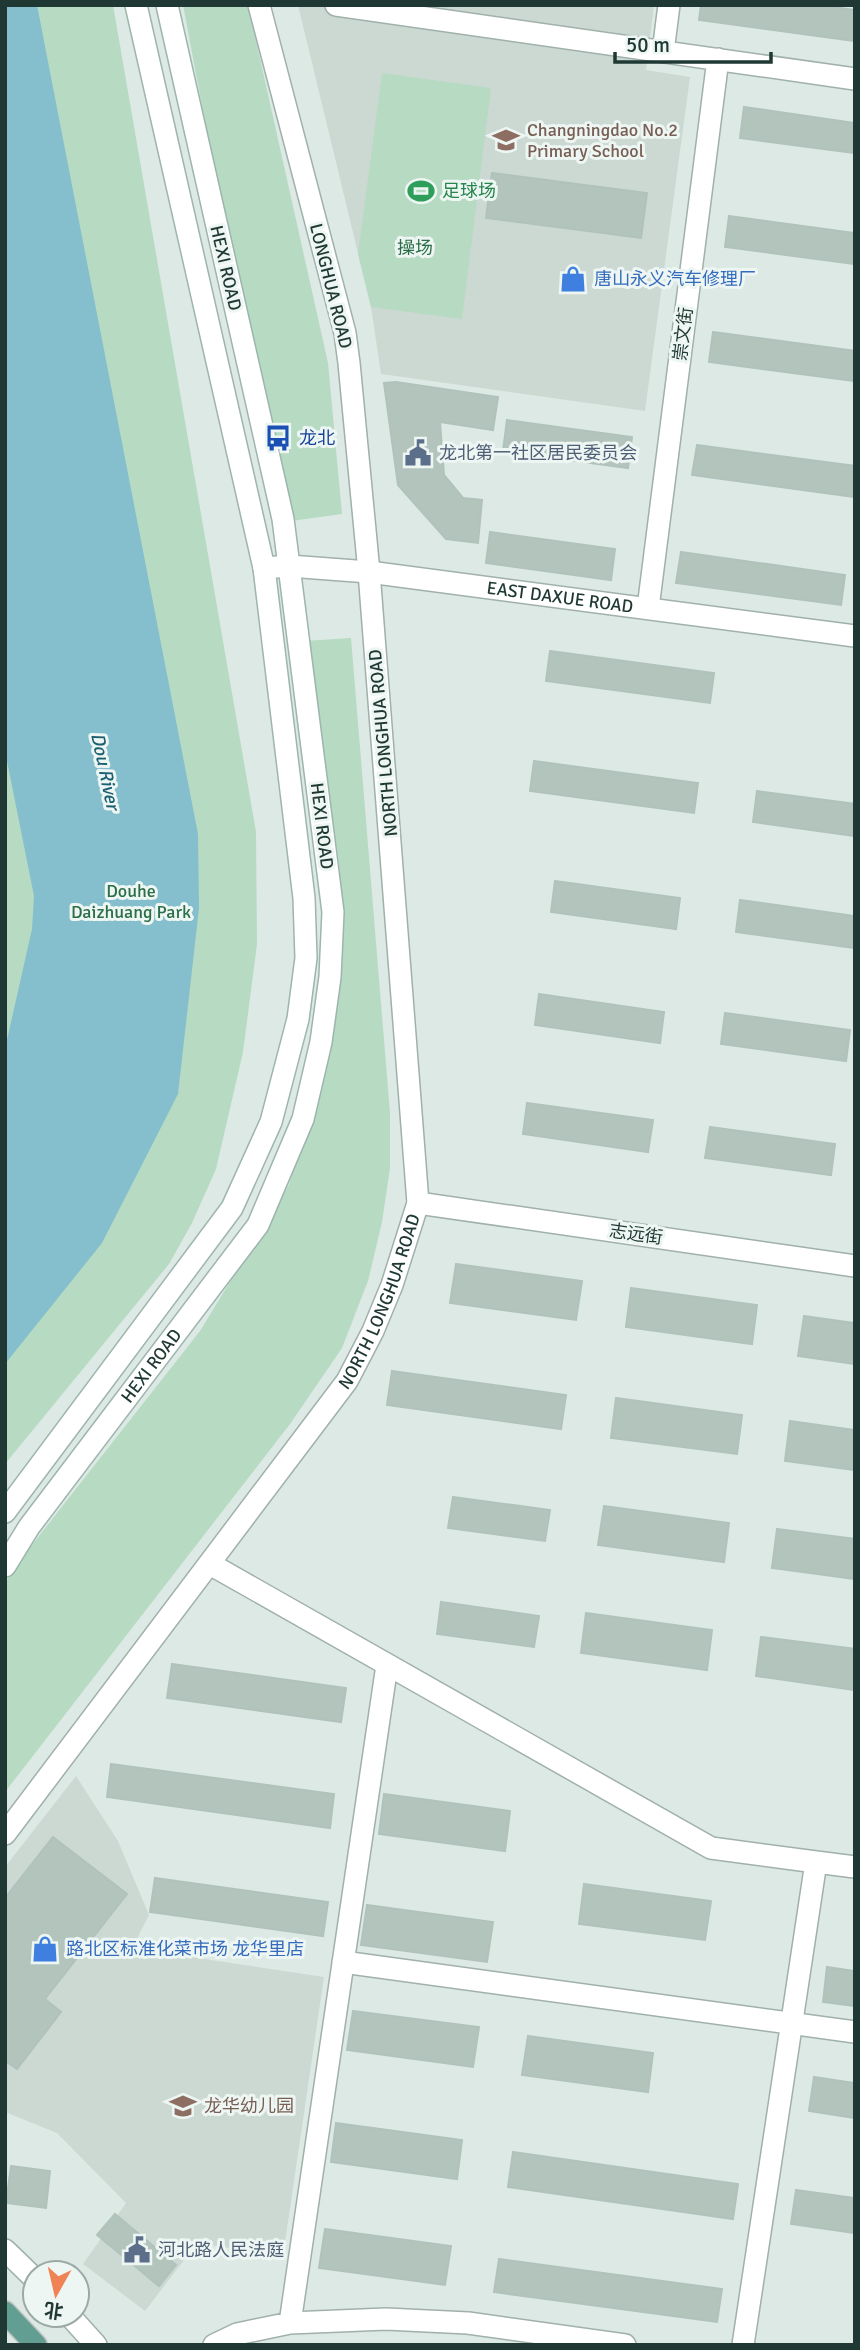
<svg xmlns="http://www.w3.org/2000/svg" width="860" height="2350" font-family="Signika,'Noto Sans SC',sans-serif">
	<style>
		.built { fill: #ccd9d3 }
		.green { fill: #b6dac2 }
		.water { fill: #85bfce }
		.building { fill: #b3c4bd; stroke: #b0c2bc; stroke-width: 2 }
		.lines { fill: none; stroke-linecap: round; stroke-linejoin: round }
		.minor-casing { stroke: #a0b0ab; stroke-width: 24 }
		.tertiary-casing { stroke: #a0b0ab; stroke-width: 24 }
		.secondary-casing { stroke: #9db5ad; stroke-width: 24 }
		.primary-casing { stroke: #bcc3c2; stroke-width: 24 }
		.minor { stroke: #fff; stroke-width: 21 }
		.tertiary { stroke: #fff; stroke-width: 21 }
		.secondary { stroke: #fff; stroke-width: 21 }
		.primary { stroke: #629e92; stroke-width: 21 }
		.labels { text-anchor: middle; stroke-width: 6; stroke-linejoin: round; paint-order: stroke }
		.education-label { font-size: 18px; fill: #785e54; stroke: #edf6f2; text-anchor: start }
		.leisure-label { font-size: 18px; fill: #27864d; stroke: #edf6f2; text-anchor: start }
		.park-label { font-size: 18px; fill: #2b6e48; stroke: #edf6f2 }
		.street-label { font-size: 18px; fill: #1f3833; stroke: #edf6f2 }
		.shop-label { font-size: 18px; fill: #366cbe; stroke: #edf6f2; text-anchor: start }
		.transit-label { font-size: 18px; fill: #164399; stroke: #edf6f2; text-anchor: start }
		.service-label { font-size: 18px; fill: #4e5e75; stroke: #edf6f2; text-anchor: start }
		.water-label { font-size: 19px; font-style: italic; fill: #1b5f72; stroke: #edf6f2 }
	</style>
	<rect width="100%" height="100%" fill="#dde9e4"/>
	<path class="built" d="M298,5h356l-8,65 44,7 -45,334 -264,-37 -10,-67z
		M76,1776l42,65 31,74 -17,33 192,29 -41,279 -86,-13 -52,68 -62,-47 43,-61 -69,-70 -52,-21v-245z"/>
	<path class="green" d="M5,5h108l143,827 1,112 -14,108 -27,117 -24,54 -23,41 -164,200z
		M183,5h65l80,358 14,151 -51,7 -12,-7z
		M382,73l109,15 -29,231 -91,-12 -13,-53z
		M351,638l39,475v55l-8,54 -14,59 -26,67 -52,76 -285,368v-209l15,-23 180,-229 89,-146 41,-141 12,-90 -3,-92 -34,-221z"/>
	<path class="water" d="M5,5h32l161,829 1,74 -21,186 -76,149 -97,121 2,-324 25,-111 2,-33 -29,-145z"/>
	<path class="building" d="M701,5h120l34,5v31l-156,-21z
		M744,107l111,16v30l-115,-15z
		M492,173l155,20 -6,45 -155,-20z
		M729,216l126,17v31l-130,-17z
		M713,332l142,19v30l-146,-19z
		M396,382l102,15 -5,33 -53,-8 4,53 19,23 19,2 -4,43 -32,-4 -48,-54 -14,-102z
		M507,420l125,17 -4,31 -125,-17z
		M697,445l158,21v31l-163,-22z
		M490,532l125,17 -4,31 -125,-17z
		M681,552l164,23 -4,30 -165,-22z
		M550,651l164,22 -4,30 -164,-22z
		M534,761l164,22 -4,30 -164,-22z
		M757,791l98,13v32l-102,-14z
		M555,881l125,17 -4,31 -125,-17z
		M740,900l115,16v32l-119,-16z
		M539,994l125,18 -4,31 -125,-18z
		M725,1013l125,17 -4,31 -125,-17z
		M527,1103l126,17 -5,32 -125,-18z
		M710,1127l125,17 -4,31 -126,-17z
		M456,1264l126,17 -6,39 -126,-17z
		M631,1288l126,17 -5,39 -126,-17z
		M804,1316l51,7v41l-57,-8z
		M392,1371l174,24 -5,34 -174,-24z
		M616,1398l126,17 -5,39 -126,-16z
		M790,1421l65,9v40l-70,-9z
		M453,1497l97,13 -5,31 -97,-13z
		M604,1506l125,17 -5,39 -126,-17z
		M777,1529l78,10v40l-83,-11z
		M441,1602l98,14 -5,31 -97,-13z
		M586,1613l126,17 -5,40 -126,-17z
		M761,1637l94,12v41l-99,-14z
		M172,1664l174,24 -5,34 -174,-24z
		M111,1764l223,30 -4,34 -223,-31z
		M384,1794l126,17 -5,40 -126,-17z
		M53,1837l74,57 -82,105 16,13 -44,57 -12,-8v-163z
		M155,1878l173,24 -5,34 -173,-24z
		M584,1884l127,17 -6,39 -126,-16z
		M367,1905l126,17 -6,40 -126,-17z
		M827,1967l28,4v35l-32,-4z
		M353,2011l126,16 -6,40 -126,-17z
		M528,2036l125,17 -5,39 -126,-17z
		M814,2077l41,6v35l-46,-7z
		M336,2123l126,17 -5,39 -126,-17z
		M513,2152l225,32 -5,35 -225,-32z
		M11,2166l39,5 -4,37 -40,-5z
		M796,2190l59,8v35l-64,-9z
		M115,2214l61,51 -17,21 -62,-51z
		M325,2229l126,17 -6,39 -126,-17z
		M499,2259l223,30 -5,33 -223,-30z"/>
	<g class="lines">
		<g class="minor-casing">
			<path id="minor" d="M336,5l519,74
				M663,52l6,-47
				M648,608l70,-549
				M418,1203l437,63
				M210,1564l501,284 105,14
				M343,1962l512,70
				M5,2250l30,29
				M69,2315l27,30
				M290,2323l97,-658
				M214,2345l23,-11 53,-11 96,-4 82,4 157,22
				M743,2345l73,-483 39,5"/>
		</g>
		<g class="tertiary-casing">
			<g id="tertiary">
				<path id="s1" d="M264,568l25,-2 80,6 486,64"/>
				<path id="s2" d="M5,1834l342,-453 26,-50 19,-46 26,-82 -49,-631 -20,-209 -4,-30 -86,-328"/>
			</g>
		</g>
		<g class="secondary-casing">
			<g id="secondary">
				<path d="M5,1512l227,-304 39,-86 27,-103 8,-61 -2,-60 -40,-330 -128,-563"/>
				<path id="s3" d="M5,1566l24,-39 229,-302 45,-106 18,-77 9,-65 3,-65 -50,-393 -116,-514"/>
			</g>
		</g>
		<g class="primary-casing">
			<path id="primary" d="M5,2312l31,33"/>
		</g>
		<use href="#minor" class="minor"/>
		<use href="#tertiary" class="tertiary"/>
		<use href="#secondary" class="secondary"/>
		<use href="#primary" class="primary"/>
	</g>
	<defs>
		<g id="school-bare" transform="scale(2.1)"><path d="M0-5L7-2L0 1L-7-2ZM-4 1L0 2.5L4 1V4Q0 6-4 4Z" fill="#8d6e63" stroke="#edf6f2" stroke-width="2.5" paint-order="stroke"/></g>
		<g id="stadium-bare" transform="scale(2.1)"><path d="M0-5a6.5 5 0 1 0 0 10a6.5 5 0 1 0 0-10ZM-3.5-1.8h7v3.6h-7Z" fill="#2e9e5b" stroke="#edf6f2" stroke-width="2.5" paint-order="stroke"/></g>
		<g id="shop-bare" transform="scale(2.1)"><path d="M-5-2.5h2.3a2.7 3.5 0 0 1 5.4 0H5L5.5 6h-11ZM-1.5-2.5h3a1.5 2.3 0 0 0-3 0Z" fill="#3f7fe0" stroke="#edf6f2" stroke-width="2.5" paint-order="stroke"/></g>
		<g id="bus-bare" transform="scale(2.1)"><path d="M-5-6H5V4H4V6H2V4H-2V6H-4V4H-5ZM-3.5-4V0h7V-4ZM-3.5 1.2v1.5H-2V1.2ZM2 1.2v1.5H3.5V1.2Z" fill="#1a4fb4" stroke="#edf6f2" stroke-width="2.5" paint-order="stroke"/></g>
		<g id="civic-bare" transform="scale(2.1)"><path d="M-.6-6.5H3V-4.5H.6V-3L4-1V1h2V6H-6V1h2V-1L-.6-3ZM-1.2 2.5V6h2.4V2.5Z" fill="#5c6f8a" stroke="#edf6f2" stroke-width="2.5" paint-order="stroke"/></g>
	</defs>
	<g fill-rule="evenodd">
		<use href="#school-bare" x="506" y="140"/>
		<use href="#stadium-bare" x="421" y="191"/>
		<use href="#shop-bare" x="573" y="279"/>
		<use href="#bus-bare" x="278" y="438"/>
		<use href="#civic-bare" x="418" y="453"/>
		<use href="#shop-bare" x="45" y="1949"/>
		<use href="#school-bare" x="183" y="2106"/>
		<use href="#civic-bare" x="137" y="2250"/>
	</g>
	<g class="labels">
		<g class="education-label">
			<text x="527" y="136">Changningdao No.2<tspan x="527" dy="21">Primary School</tspan></text>
			<text x="204" y="2112">龙华幼儿园</text>
		</g>
		<g class="leisure-label">
			<text x="442" y="197">足球场</text>
		</g>
		<g class="park-label">
			<text x="415" y="254">操场</text>
			<text x="131" y="897">Douhe<tspan x="131" dy="21">Daizhuang Park</tspan></text>
		</g>
		<g class="street-label">
			<text transform="translate(226 268) rotate(77)" y="6">HEXI ROAD</text>
			<text transform="translate(331 286) rotate(76)" y="6">LONGHUA ROAD</text>
			<text transform="translate(683 334) rotate(-83)" y="6">崇文街</text>
			<text dy="6" stroke="none"><textPath href="#s1" startOffset="298">EAST DAXUE ROAD</textPath></text>
			<text transform="translate(383 743) rotate(-95)" y="6">NORTH LONGHUA ROAD</text>
			<text transform="translate(322 826) rotate(83)" y="6">HEXI ROAD</text>
			<text transform="translate(636 1234) rotate(8)" y="6">志远街</text>
			<text dy="6" stroke="none"><textPath href="#s2" startOffset="654">NORTH LONGHUA ROAD</textPath></text>
			<text dy="6" stroke="none"><textPath href="#s3" startOffset="248">HEXI ROAD</textPath></text>
		</g>
		<g class="shop-label">
			<text x="594" y="285">唐山永义汽车修理厂</text>
			<text x="66" y="1955">路北区标准化菜市场 龙华里店</text>
		</g>
		<g class="transit-label">
			<text x="299" y="444">龙北</text>
		</g>
		<g class="service-label">
			<text x="439" y="459">龙北第一社区居民委员会</text>
			<text x="158" y="2256">河北路人民法庭</text>
		</g>
		<g class="water-label">
			<text transform="translate(106 771) rotate(78)" y="7">Dou River</text>
		</g>
	</g>
	<rect width="860" height="2350" fill="none" stroke="#1f3833" stroke-width="14"/>
	<g transform="translate(56 2294) rotate(188)"><circle r="33" fill="#edf6f2" stroke="#9baaa6" stroke-width="2"/>
	<path d="M0-5L12 26L0 18L-12 26Z" fill="#f08355"/>
	<text y="-10" font-size="19" font-weight="bold" text-anchor="middle" fill="#1f3833">北</text>
	</g>
	<path d="M615 52v10h156v-10" fill="none" stroke="#1f3833" stroke-width="3.5"/>
	<text x="626" y="52" font-size="21" fill="#1f3833" stroke="#edf6f2" stroke-width="5" paint-order="stroke">50 m</text>
</svg>
